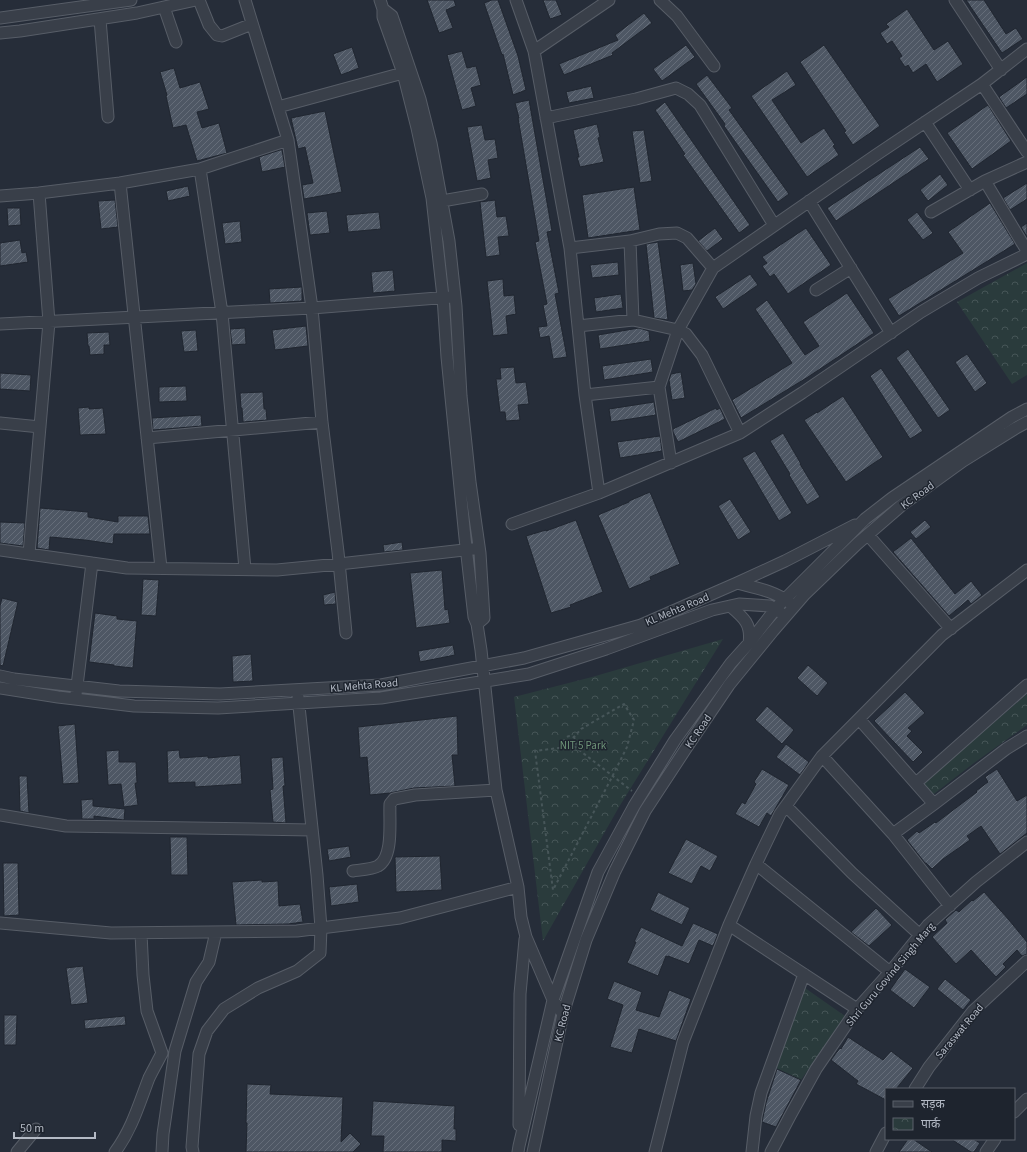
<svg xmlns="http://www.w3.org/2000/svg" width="1027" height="1152" font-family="'Source Sans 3','Noto Sans Devanagari',sans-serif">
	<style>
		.park { fill: url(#park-crowns) }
		.building { fill: url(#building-hatch); stroke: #202630 }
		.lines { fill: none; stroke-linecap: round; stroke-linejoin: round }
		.minor-casing { stroke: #575d67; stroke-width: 13 }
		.path { stroke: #475659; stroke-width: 2; stroke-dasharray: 3 3; stroke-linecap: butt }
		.minor { stroke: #393f49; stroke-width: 11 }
		.labels { text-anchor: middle; stroke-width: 3; stroke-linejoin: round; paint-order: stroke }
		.street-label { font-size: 11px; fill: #b4bac5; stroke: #1e242e }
		.park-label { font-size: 11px; fill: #6e9378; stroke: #1e242e }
	</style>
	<defs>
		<pattern id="park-crowns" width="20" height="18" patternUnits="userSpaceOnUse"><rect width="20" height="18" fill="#2a3b3c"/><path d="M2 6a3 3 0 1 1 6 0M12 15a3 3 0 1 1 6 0" fill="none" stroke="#465557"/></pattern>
		<pattern id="building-hatch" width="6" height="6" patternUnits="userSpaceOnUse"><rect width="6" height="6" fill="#4e5764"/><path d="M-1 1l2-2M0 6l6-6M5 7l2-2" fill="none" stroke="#656d79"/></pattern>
	</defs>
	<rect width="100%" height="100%" fill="#262d39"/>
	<path class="park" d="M1027,263v112l-15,9 -55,-82z
		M723,639l-104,168 -76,134 -29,-244 78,-20z
		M1027,694v31l-53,38 -44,34 -10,-11z
		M805,988l40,28 -44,64 -25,-12z"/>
	<path class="building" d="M427,0h27l2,6 -10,4 7,18 -14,5z
		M492,0h6l20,56 8,34 -13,5 -10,-41 -1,1 -18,-52z
		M543,0h13l6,15 -12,4z
		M966,0h18l22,34 10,-6 7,11 -21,14z
		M907,9l27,41 14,-9 15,23 -26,18 -11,-18 -13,9 -5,-8 -3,2 -6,-9 3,-2 -10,-15 -5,3 -7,-11 9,-6 -3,-3z
		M644,13l8,10 -40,30 1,2 -49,20 -5,-11 59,-24 -3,-5z
		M686,45l9,12 -33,24 -9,-12z
		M824,45l56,81 -27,19 -9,-13 2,-1 -46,-69z
		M352,47l7,21 -18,7 -8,-21z
		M462,51l5,17 9,-2 5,19 -10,3 5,18 -14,4 -15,-55z
		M174,68l6,20 20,-6 9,27 -12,3 5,16 17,-5 8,30 -30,8 -11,-36 -13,3 -7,-32 1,-1 -7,-23z
		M787,71l9,14 -24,15 29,43 23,-15 11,17 -2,1 6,9 -32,22 -56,-81z
		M707,75l25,33 -3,2 60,84 -11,8 -54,-76 1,-2 -29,-40z
		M1027,77v17l-21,14 -7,-11z
		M591,86l3,12 -25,5 -3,-11z
		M529,100l23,131 -5,1 12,61 -4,1 12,63 -14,2 -4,-23 -9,2 -2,-11 9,-1 -4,-21 4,-1 -12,-62 4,-1 -21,-123h1l-4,-15z
		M665,102l85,123 -11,8 -56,-78 2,-1 -30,-44z
		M988,105l23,36 -39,28 -25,-36z
		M325,111l17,81 -38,7 -2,-14 11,-2 -8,-36 -7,2 -7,-31z
		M597,124l3,13 -2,1 6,24 -24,5 -3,-10h2l-6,-27z
		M482,125l3,15 10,-1 3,19 -10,2 3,18 -14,3 -10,-54z
		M644,130l8,51 -12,2 -8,-52z
		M920,147l9,12 -93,62 -9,-13z
		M280,150h2l3,17 -23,5 -3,-15z
		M940,174l8,11 -20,16 -8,-11z
		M1027,183v16l-17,11 -7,-12z
		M188,186l2,10 -22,5 -2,-10z
		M634,187l6,43 -52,8 -6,-43z
		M115,200l3,27 -17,2 -3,-28z
		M495,200l2,17 9,-1 3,20 -11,1 2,18 -14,2 -6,-55z
		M990,203l25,41 -116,72 -11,-17 75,-46 -15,-21z
		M7,208h13l1,17 -13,1z
		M327,211l3,22 -20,2 -3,-22z
		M379,212l2,17 -33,3 -2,-17z
		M917,212l16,21 -10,7 -16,-20z
		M240,221l2,21 -17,2 -3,-21z
		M1027,223v14l-6,-10z
		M715,228l8,11 -16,12 -9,-10z
		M806,228l25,37 -43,29 -14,-20 -4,3 -8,-11 5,-3 -5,-6z
		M20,240l2,13 4,-1 2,10 -28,4v-23z
		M658,242l7,51 3,27 -14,-2 -8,-74z
		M618,262l1,13 -27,3 -2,-13z
		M693,263l3,21 -4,6 -9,1 -3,-26z
		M393,270l2,21 -22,2 -2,-21z
		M750,274l8,11 -35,24 -8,-12z
		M503,279l1,17 10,-1 2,19 -10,2 2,18 -15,2 -6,-55z
		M302,287v14l-32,2 -1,-14z
		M847,293l27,40 -66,44 -67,41 -9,-18 60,-37 -37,-54 12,-9 38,55 14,-9 -16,-24z
		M621,294l2,14 -27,4 -2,-14z
		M306,326l2,20 -33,4 -3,-20z
		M245,328l1,16 -14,1 -2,-16z
		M639,328l10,3 1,10 -50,8 -2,-14z
		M196,330l2,21 -14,1 -3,-21z
		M109,332l1,13h-6v9l-14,1 -1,-9h-1l-1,-13z
		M908,349l42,61 -12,8 -42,-60z
		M967,354l20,29 -12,9 -20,-30z
		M651,359l2,13 -49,8 -2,-14z
		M514,367l2,16 10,-1 3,22 -11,1 2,15 -14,1 -1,-9h-5l-4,-33h5l-1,-11z
		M881,368l42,63 -13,8 -40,-63z
		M681,372l4,26 -13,2 -3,-20 2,-6z
		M0,373l31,2 -1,16 -30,-2z
		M186,386l1,15 -28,1v-15z
		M263,392l1,17h2l1,11 -24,2 -1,-14h-1l-1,-15z
		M843,396l40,61 -37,25 -42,-62 13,-8v1z
		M654,402l2,13 -45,7 -2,-13z
		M89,407v2l14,-1 3,26 -26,1 -2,-27z
		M716,408l1,2 3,-2 5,11 -47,23 -5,-10v-3z
		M201,415l1,11 -49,4 -1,-12z
		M783,433l18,31h-1l20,33 -13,8 -18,-30 1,-1 -20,-33z
		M660,436l2,15 -42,7 -3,-16z
		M755,451l37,62 -13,8 -37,-63z
		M650,492l30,72 -30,13 1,3 -22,9 -31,-74 31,-13v-1z
		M730,499l21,33 -13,8 -20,-34z
		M40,508l48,4v5l30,5v-6h30l2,18h-36l-1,10 -28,-4 -35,-3 -1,13 -12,-2z
		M576,520l27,72 -33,13 1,2 -20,6 -25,-77 20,-6v1z
		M925,520l6,7 -15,12 -6,-7z
		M0,522l25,1 -2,23 -23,-3z
		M911,538l44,56 16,-13 11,14 -11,9 -3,-4 -19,16 -56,-64z
		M402,542l1,8 -19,2 -1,-7z
		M442,570l3,40 3,-1 2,14 -34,5 -6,-55z
		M143,579l16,1 -3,36 -15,-1z
		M335,592l1,12 -12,1 -1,-10z
		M2,598l16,4 -15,64 -3,-1v-59z
		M95,613l22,3v3l20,2 -4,47 -19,-2v-1l-25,-3z
		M453,645l2,10 -35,7 -2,-11z
		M251,654l2,27 -20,1 -1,-26z
		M808,665l20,18 -11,13 -20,-18z
		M905,692l20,21 -17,15 4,3 -5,5 16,16 -10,10 -39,-41z
		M767,706l27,24 -12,14 -27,-24z
		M457,716l1,39h-6l3,31 -41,2 -24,5 -20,2 -3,-38 -7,1 -2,-31z
		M75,724l4,59 -16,1 -5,-58z
		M786,744l23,18 -9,13 -24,-18z
		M119,750v12h17l1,21h-2l3,22 -14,2 -3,-23 -13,1 -2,-34z
		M179,750l1,8 28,-2v2l32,-3 2,29 -47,3v-5l-27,1 -1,-32z
		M283,757l2,29h-2l3,37 -13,-1 -3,-32 3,-1 -2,-31z
		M762,769l27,16 -18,31 -4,-3 -8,14 -24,-13 7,-12 3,2 11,-20 -2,-2z
		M997,769l20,32 10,-6v38l-27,21 -19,-28 -14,10 3,4 -27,19 -11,10 -6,-6h-1l-18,-23 10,-9 2,2 16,-11 1,1 41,-31 -1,-1 12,-9 -3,-5z
		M19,776h8l2,37 -9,-2z
		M93,799v7l32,3 -1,11 -30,-4v3h-12l-1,-19z
		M170,837h17l1,38h-17z
		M686,839l32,17 -8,15 -9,-5 -9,18 -24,-11z
		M349,846l2,11 -22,4 -2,-12z
		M440,856l2,34 -46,2 -1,-35z
		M3,863h15l1,52 -15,1z
		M262,880v2l16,-1 1,25 21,-2 3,18 -15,2 -52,1 -4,-43z
		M357,884l2,18 -28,4 -2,-19z
		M658,892l32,16 -8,17 -32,-15z
		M984,892l25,28 18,22v12l-5,2 -5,-6 -14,14 3,3 -10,10 -25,-27 -15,14 -24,-27 15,-14 -2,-3 11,-10 3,2 13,-12 1,1z
		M876,908l16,17 -23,21 -18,-14z
		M693,923l25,11 -5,12 -14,-6 -10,24 -21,-8v1l-2,-1 -8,20 -31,-13 9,-21h-2l7,-15 41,19z
		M83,966l5,37 -17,2 -5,-37z
		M905,969l25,18 -16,21 -24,-18z
		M945,979l26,21 -8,10 -26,-21z
		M614,981l28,11 -6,18 23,7 10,-27 22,9 -15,42 -37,-12 -7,24 -22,-6 13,-42 -16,-6z
		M4,1015h13l-1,30h-12z
		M125,1016l1,9 -41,4 -1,-9z
		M848,1037l35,23 8,-9 22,17 -17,21h-10v11l-30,-16 2,-3 -27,-21 9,-12 1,1z
		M777,1069l24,11 -25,47 -14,-5 4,-19z
		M247,1084l24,1 -1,9 73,3 -2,45 9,-9 11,11 -8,8h-107l1,-29h-1z
		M373,1101l82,5 -1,23h2v12l-14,-1v12h-59l1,-16h-13z
		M908,1139h5l19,13h-33z
		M951,1139h22l7,4 -6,9h-3z"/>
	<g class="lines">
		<g class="minor-casing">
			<path id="minor" d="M199,0l10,25 8,10 5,1 30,-12
				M245,0l43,140 24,168 10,114 16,130 8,81
				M380,0l3,9v8l20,56 14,55 15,70 11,99 4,60 18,181 9,79 3,7 4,26 15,140 22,97 3,30 5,20 27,63 10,14
				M516,0l18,51 36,197 15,147 14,98
				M660,0l17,16 37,50
				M955,0l46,70
				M164,7l12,35
				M383,9l9,7 28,83 11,44 18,98 7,65 5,90 9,86 10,71 4,65 -7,6
				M0,18l131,-18
				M100,19l8,98
				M0,33l20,-2 117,-18 59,-13
				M534,51l75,-51
				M982,84l45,68
				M278,107l125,-34
				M546,118l90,-19 40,-11 12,6 12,11 74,120
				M925,122l45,68
				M200,169l22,144 23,256
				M985,181l42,70
				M120,183l41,385
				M0,196l39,-3 81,-10 80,-14 88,-29
				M442,201l40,-7
				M809,201l82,132
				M931,212l54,-31 42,-19
				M630,241l3,79
				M570,248l60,-7 29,-7 18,-1 10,5 26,30
				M816,290l35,-22
				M0,324l312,-16 138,-11
				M578,326l55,-6 45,10 8,4 16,21 38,78
				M659,387l12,76
				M585,395l74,-8 19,-57 35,-62 163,-113 106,-71 45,-35
				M0,423l40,4
				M147,438l175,-16
				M512,524l87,-31 141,-60 62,-40 119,-81 57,-34 49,-24
				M868,535l83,94
				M0,550l127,18 150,2 62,-6 134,-15
				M29,554l20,-232 -10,-129
				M737,583c19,5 38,8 53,20
				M730,606c13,11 22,18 19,37
				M0,676l14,3 105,12 101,3 161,-9 143,-27 117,-33 96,-42 48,-22 70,-36
				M0,688l58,9 76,9 84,2 163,-10 148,-24 77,-25 106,-39 27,-6 31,2 10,6
				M76,694l16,-131
				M859,719l75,85
				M822,756l71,78 57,72
				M916,783l111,-98
				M786,806l66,67 68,62
				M0,815l66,11 246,4
				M893,834l41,-30 72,-55 21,-13
				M756,864l134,108
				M353,871c7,-1 20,-2 25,-5 16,-9 11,-46 12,-62l4,-5 21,-4 81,-5
				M0,923l111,10 186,-2 103,-13 118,-31
				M729,925l128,84
				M915,1089l14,-22 44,-56 54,-50
				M1014,1112l13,-13
				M519,1125l1,-131 5,-55
				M17,1152l19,-23
				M115,1152c17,-23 24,-48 34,-74 4,-8 9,-17 13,-25l-15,-42 -4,-36 -2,-42
				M162,1152l1,-18 12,-83 21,-69 13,-20 7,-30
				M193,1152l-1,-5 7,-93 8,-23 17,-22 34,-21 39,-17 23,-18 1,-25 -4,-53 -19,-178
				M518,1152l1,-6 34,-146 45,-128 36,-66 41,-66 56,-77 18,-20 28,-36 88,-88 27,-21 120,-81 15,-8
				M533,1152l30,-138 23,-74 29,-69 30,-60 40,-61 44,-65 44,-54 32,-37 52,-50 45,-39 61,-44 53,-33 11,-6
				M655,1152l28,-110 46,-117 27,-61 24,-50 42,-58 120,-121 85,-65
				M752,1152l4,-36 5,-23 43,-119
				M771,1152l19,-36 26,-47 41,-60 33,-37 38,-47 48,-43 51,-40
				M876,1152l10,-19
				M986,1152l9,-13"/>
		</g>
		<path class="path" d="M564 742a6 6 0 1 1 12 0a6 6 0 1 1-12 0Z
			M574,746l58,45
			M566,747l-31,4 18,139 59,-113 15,-30 7,-27 -10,-16 -43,25 -7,8"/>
		<use href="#minor" class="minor"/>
	</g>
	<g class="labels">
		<g class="street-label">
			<text transform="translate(917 495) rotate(-36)" y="4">KC Road</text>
			<text transform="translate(677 609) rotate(-23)" y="4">KL Mehta Road</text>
			<text transform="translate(364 685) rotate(-5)" y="4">KL Mehta Road</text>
			<text transform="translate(698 731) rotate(-56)" y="4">KC Road</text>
			<text transform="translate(890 974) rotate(-50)" y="4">Shri Guru Govind Singh Marg</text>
			<text transform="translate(562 1023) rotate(-76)" y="4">KC Road</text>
			<text transform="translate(959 1031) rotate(-50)" y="4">Saraswat Road</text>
		</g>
		<g class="park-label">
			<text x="583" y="749">NIT 5 Park</text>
		</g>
	</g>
	<rect x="885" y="1088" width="130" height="52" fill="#1e242e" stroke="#5a606a"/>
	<rect x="893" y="1101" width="20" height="6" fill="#393f49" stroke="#5a606a"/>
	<text x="921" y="1108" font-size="12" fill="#b4bac5">सड़क</text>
	<rect x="893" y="1118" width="20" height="12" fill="url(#park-crowns)" stroke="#5a606a"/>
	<text x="921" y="1128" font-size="12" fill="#b4bac5">पार्क</text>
	<path d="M14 1132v6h81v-6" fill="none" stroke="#b4bac5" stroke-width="2"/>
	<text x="20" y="1132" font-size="12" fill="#b4bac5" stroke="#1e242e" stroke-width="3" paint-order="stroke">50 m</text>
</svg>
